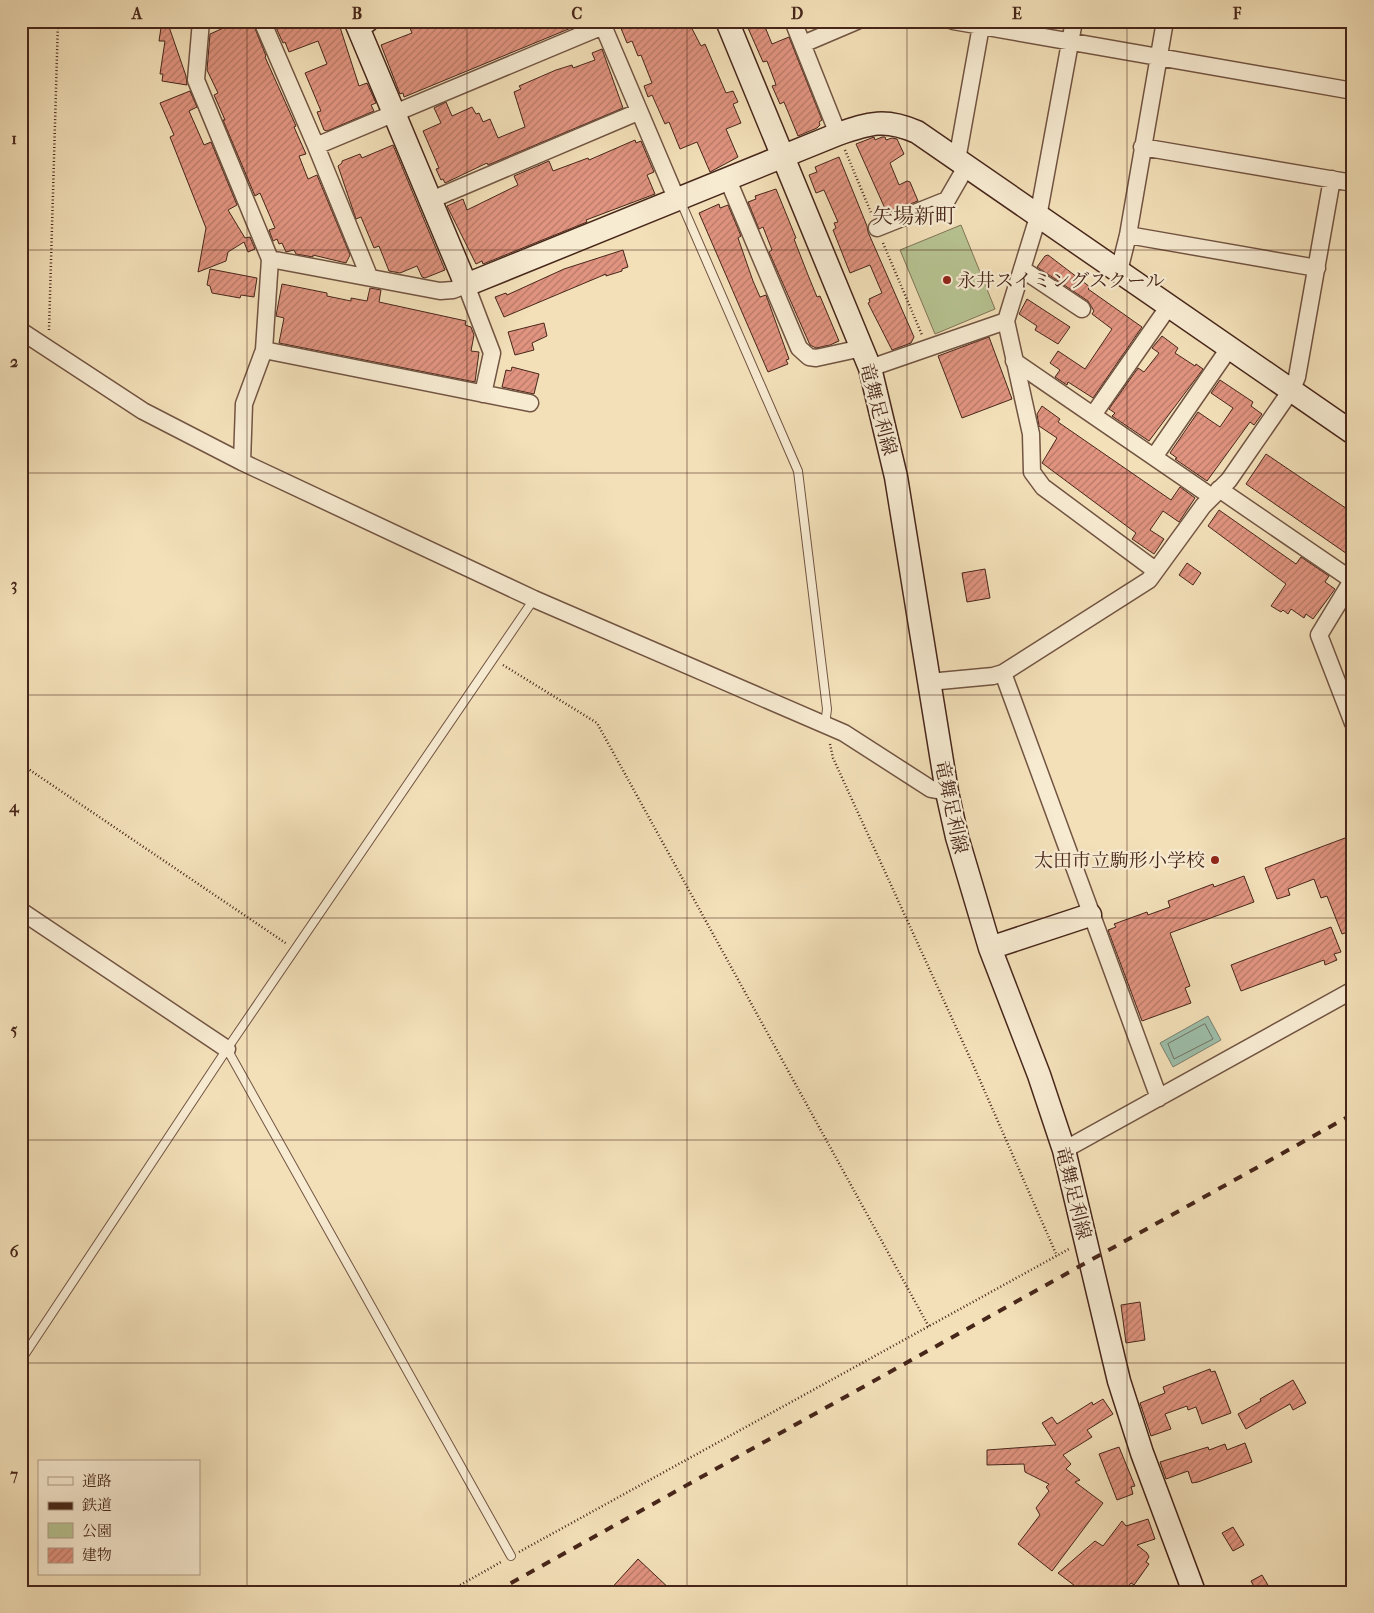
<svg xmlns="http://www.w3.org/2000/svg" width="1374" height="1613" font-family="'IM FELL French Canon','Noto Serif JP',serif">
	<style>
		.green { fill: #b7c392; stroke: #7f7456 }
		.water { fill: #9dbeaa; stroke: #7b8170 }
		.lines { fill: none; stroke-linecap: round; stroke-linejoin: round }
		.shore { stroke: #727262; stroke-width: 1 }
		.building { fill: url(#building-hatch); stroke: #47261a }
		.lane-casing { stroke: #725442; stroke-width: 10 }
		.street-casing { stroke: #725442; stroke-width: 19 }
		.secondary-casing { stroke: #47261a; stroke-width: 25 }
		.path { stroke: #47261a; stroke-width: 2.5; stroke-dasharray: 1 2.5; stroke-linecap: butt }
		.lane { stroke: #f7ebd2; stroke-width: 8 }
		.street { stroke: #f7ebd2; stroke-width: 16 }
		.secondary { stroke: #f7ebd2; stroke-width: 22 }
		.rail { stroke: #47261a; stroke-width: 4; stroke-dasharray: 9 9; stroke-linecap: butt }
		.grid { fill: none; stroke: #47261a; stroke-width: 1; stroke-opacity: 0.55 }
		.poi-dot { fill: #8f2418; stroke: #f7ebd2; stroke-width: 2 }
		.labels { text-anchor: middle; stroke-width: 4.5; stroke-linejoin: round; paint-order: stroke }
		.poi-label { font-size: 19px; fill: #47261a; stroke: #f7ebd2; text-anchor: start }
		.street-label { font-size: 19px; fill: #47261a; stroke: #f7ebd2 }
		.quarter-label { font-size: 21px; fill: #47261a; stroke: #f7ebd2 }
		.neatline { fill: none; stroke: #47261a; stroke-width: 2 }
		.grid-label { font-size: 16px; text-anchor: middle; font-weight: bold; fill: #47261a }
	</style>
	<defs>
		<pattern id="building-hatch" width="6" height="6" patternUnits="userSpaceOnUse" patternTransform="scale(1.25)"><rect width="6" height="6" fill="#e19480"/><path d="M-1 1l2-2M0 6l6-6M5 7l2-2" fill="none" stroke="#b87968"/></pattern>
	</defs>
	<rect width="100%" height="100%" fill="#f3e0b9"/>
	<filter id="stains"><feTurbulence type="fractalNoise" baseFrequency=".004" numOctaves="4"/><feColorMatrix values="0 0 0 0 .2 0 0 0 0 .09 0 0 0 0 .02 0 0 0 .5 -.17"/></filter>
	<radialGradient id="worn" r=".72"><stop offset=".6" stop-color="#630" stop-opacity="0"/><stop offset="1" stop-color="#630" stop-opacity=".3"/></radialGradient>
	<path class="green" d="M961,225l34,84 -60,25 -35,-84z"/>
	<path class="water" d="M1208,1016l13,24 -48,27 -13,-24z"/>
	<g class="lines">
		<path class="shore" d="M1205,1024l8,15 -39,20 -6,-15z"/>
	</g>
	<path class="building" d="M162,21h5l19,55 1,9 -25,-4 1,-7h-3l5,-33h-6z
		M226,21h26l14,35 -1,1 31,69 -2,1 12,27 -7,2 9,23 9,-4 33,80 -4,8 -33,-8v2l-17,-3 -2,-4 -8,2 -4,-9 -3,1 -2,-5 -4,2 -4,-11 6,-2 -15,-35 -5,3 -32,-76h2l-11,-25 4,-2 -11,-23 3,-36 18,-8z
		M273,21h65l21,65 8,-3 9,20 -5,2 3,6 -47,20 -3,-1 -7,-18 4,-1 -16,-38 22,-9 -9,-23 -29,11 -4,-10 -2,1z
		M407,21h12l2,6 17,-6h150l-184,76 -1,-4 -3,1 -19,-49 31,-12z
		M618,21h20l2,5 11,-5h37l13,25 4,-2 21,49 7,-2 5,11 -5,2 8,19 -15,6 12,28 -28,15 -13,-30 -17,7 -11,-27 -4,2 -13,-29 -4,2 -4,-11 8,-3 -11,-28 -3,1 -6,-15 -5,2z
		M763,22l9,22 17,-7 33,83 -3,2 1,3 -3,3 -19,8 -14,-34 -4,2 -8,-18 4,-1 -1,-3 -8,-21 -4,1 -15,-34z
		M602,49l21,59 -135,57 -1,-2 -42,20 -2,-4 -2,1 -5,-11 3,-1 -16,-37 18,-8 -7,-15 12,-6 6,14 20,-9 4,7 3,-1 4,9 7,-3 8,19 27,-11 -11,-35 7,-3 -2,-3 37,-16 16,-5 1,3 22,-8 -3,-7z
		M190,91l7,16 -8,4 15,34 7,-3 26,63 -9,5 17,28 5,-1 5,12 -7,3 -4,-10 -16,10 -2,9 -28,11 8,-44 -36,-91 4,-2 -14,-32z
		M874,137l1,3 7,-3h3l1,3 6,-2 5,1 7,15 -14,9 9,22 8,-4 3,1 8,19 -31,12 -31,-69z
		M635,140l1,3 5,-2 13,31 -7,3 8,19 -69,26 1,2 -104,42 -1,-3 -6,3 -29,-58 16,-7 4,11 51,-25 -4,-9 35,-15 4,10 35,-13 1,2z
		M393,145l52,125 -20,8 -3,-1 -5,-11 -17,7 -11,-2 -10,-25 -5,2 -13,-31 -5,2 -18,-53 4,-3v-2l18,-7 2,4z
		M839,157l28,69 1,6 46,105 -3,6 -19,7 -24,-47 2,-1 -1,-3 13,-6 -12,-28 -20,8 -17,-43 3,-2 -2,-5 4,-1 -14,-32 -8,3 -7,-18 8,-3 -2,-5z
		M776,189l20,49 -2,1 14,36 9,22 3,-1 19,45 -9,4 -14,3 -6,-3 -41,-93 3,-2 -9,-23 -4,2 -11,-27 8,-3 -1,-3z
		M719,204l1,4 8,-3 13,31 -3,2 15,43 7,16 6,-2 23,64 -3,1 2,4 -20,8 -69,-159z
		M623,250l5,17 -6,2v2l-16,5v-2l-102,43 -9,-20 11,-4 1,2 57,-26z
		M1048,255l42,32 -2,2 54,38 -49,71 -25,-16 -1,3 -12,-8 5,-7 -10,-7 8,-12 27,18 27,-40 -20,-15 2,-3 -6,-10 -51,-34 8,-11z
		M210,269l47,9 -3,19 -13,-2 -1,3 -28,-5 -2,-7 -3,-1z
		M282,284l45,9v3l24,5v-3l16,3 3,-13 11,2 -2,12 87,19 -1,4 6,2 3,8 -3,16 8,1 -4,30 -196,-39 5,-25 -8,-2z
		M1027,299l43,28 -12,17 -23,-14 2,-4 -18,-12z
		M544,323l3,13 -15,7 2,7 -19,5 -7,-23z
		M1162,336l16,12 -3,5 20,13 1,-2 7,5 -54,72 -37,-25 3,-3 -6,-4 29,-41 6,4 15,-19 -7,-5z
		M989,337l23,62 -50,19 -24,-62z
		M512,367l27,7 -5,20 -32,-7 4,-17 5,1z
		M1220,380l33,22 -2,4 11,8 -8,11 -4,-3 -43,59 -32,-22 2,-1 -7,-5 28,-41 22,15 13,-19 -22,-15z
		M1042,406l18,13 -2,3 113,78 9,-13 15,11 -16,24 -16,-11 -13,19 14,9 -10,15 -22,-15 4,-6 -94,-70 15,-25 -18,-12 -2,-12z
		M1266,454l87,59v45l-107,-74z
		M1219,510l77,54 5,-7 28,19 -4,6 10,7 -22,30 -7,-5 -2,4 -13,-9 -3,5 -5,-4 -2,2 -10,-6 15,-22 -78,-58z
		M1187,563l14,10 -8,12 -14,-10z
		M985,569l5,29 -23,4 -5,-29z
		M1353,835v74l-7,2 7,19 -11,4 -15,-38 -6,2 -7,-19 -26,10 2,6 -13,4 -12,-31z
		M1244,876l10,26 -84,31 20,53 -5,2 6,15 -49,18 -34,-91 8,-3 -2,-3 33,-12 1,3 22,-8 -2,-6 45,-17 1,3z
		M1331,927l10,25 -7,2 3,6 -12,5 -1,-5 -83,31 -10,-26z
		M1140,1302l5,38 -19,3 -5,-38z
		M1210,1369l1,3 4,-1 16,42 -29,11 -6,-17 -8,3 -1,-4 -22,8 6,15 -20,7 -11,-33 25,-10 -2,-6z
		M1293,1380l13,23 -13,7 -3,-6 -44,25 -8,-15 23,-13 -1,-2z
		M1103,1399l10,15 -26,16 5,7 -29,18 8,9 -5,5 14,11 -5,2 28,21 -51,68 -34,-27 22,-29 -4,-7 13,-17 -3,-4 3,-3 -24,-12 -1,-8 -37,1v-15l69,-5 -14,-22 10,-6 5,7 35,-22 1,3z
		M1245,1443l7,19 -54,20 -6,1 -4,-12 -22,8 -6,-17 48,-15 1,3 16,-6 2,6z
		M1119,1447l16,39 -4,1 2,7 -16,6 -18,-46z
		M1148,1519l7,20 -18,6 10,8 2,4 -3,5 3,2 -15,21 -3,-2 -7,9h-41l-25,-19 37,-32 8,5 19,-25 4,5z
		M1233,1527l11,18 -11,6 -11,-18z
		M638,1559l35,33h-65z
		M1262,1575l10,17h-15l-6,-11z"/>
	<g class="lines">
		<g class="lane-casing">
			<path id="lane" d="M680,200l118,271 29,238 -2,16
				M227,1049l284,507
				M21,1360l206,-311 307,-450"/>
		</g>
		<g class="street-casing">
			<path id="street" d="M201,21l-5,59 74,179 -6,91 -20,54 -2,58
				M262,21l54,125 53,130
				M601,21l76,179
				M793,21l45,113
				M953,21l400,70
				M1074,21l-36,196 -32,104 25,113 1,38 11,15 112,83
				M803,44l54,-23
				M316,146l287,-120
				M1142,147l211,36
				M957,160l24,-134
				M728,180l71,168 10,9 7,1 46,-10
				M431,200l207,-88
				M877,228l70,-28 19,-33
				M1128,235l189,33
				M270,259l170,32 13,-1 13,-5 26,68 -9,41
				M1022,269l60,40
				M1119,271l9,-36 37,-214
				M21,331l122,80 99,51 292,137 310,134 87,56 16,3
				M264,350l266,53
				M1014,361l198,136
				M870,368l136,-47
				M1093,415l76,-109
				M1154,457l76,-110
				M1219,489l133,91
				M1353,579l-34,56 34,88
				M1003,673l156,425
				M929,682l64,-6 10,-3 146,-93 54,-74 26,-26 63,-91 5,-12 35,-198
				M21,911l206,138
				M1064,1150l289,-160"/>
		</g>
		<g class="secondary-casing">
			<path id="secondary" d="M367,21l-10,4 109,260 372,-151c32,-11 47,-16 79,-2l436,301
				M727,21l143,347 26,109 51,315 10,45 33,111 49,127 25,75 55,231 23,72 52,139
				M990,948l100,-33"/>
		</g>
		<path class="path" d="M845,150l27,65
			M883,243l39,92
			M49,330l9,-309
			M503,665l94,58 332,604
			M830,744l3,14 138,302 86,196
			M21,764l266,180
			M519,1552l550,-303
			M21,1580l11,12
			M448,1592l53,-30"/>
		<use href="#lane" class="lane"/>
		<use href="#street" class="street"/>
		<use href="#secondary" class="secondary"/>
		<path class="rail" d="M495,1592l858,-478"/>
	</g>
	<path class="grid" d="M247,21v1571M467,21v1571M687,21v1571M907,21v1571M1127,21v1571M21,250h1332M21,473h1332M21,695h1332M21,918h1332M21,1140h1332M21,1363h1332"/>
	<g class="poi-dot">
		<circle cx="947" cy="280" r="5"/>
		<circle cx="1215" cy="860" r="5"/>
	</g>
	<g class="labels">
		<g class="poi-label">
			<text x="957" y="287">永井スイミングスクール</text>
			<text x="1205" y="867" text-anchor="end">太田市立駒形小学校</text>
		</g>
		<g class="street-label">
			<text transform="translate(879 409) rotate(75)" y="7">竜舞足利線</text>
			<text transform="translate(952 807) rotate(78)" y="7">竜舞足利線</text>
			<text transform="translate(1074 1193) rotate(76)" y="7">竜舞足利線</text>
		</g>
		<g class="quarter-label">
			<text x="914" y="223">矢場新町</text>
		</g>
	</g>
	<rect width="1374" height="1613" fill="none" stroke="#f3e0b9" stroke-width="55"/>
	<rect x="38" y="1460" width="162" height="115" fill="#f7ebd2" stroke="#b19c88"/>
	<rect x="48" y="1477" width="25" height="8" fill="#f7ebd2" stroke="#b19c88"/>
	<text x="82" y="1486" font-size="15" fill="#47261a">道路</text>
	<rect x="48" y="1502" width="25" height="8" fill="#47261a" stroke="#b19c88"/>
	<text x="82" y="1510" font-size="15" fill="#47261a">鉄道</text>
	<rect x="48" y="1523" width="25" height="15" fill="#b7c392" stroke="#b19c88"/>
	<text x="82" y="1536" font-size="15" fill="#47261a">公園</text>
	<rect x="48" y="1548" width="25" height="15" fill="url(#building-hatch)" stroke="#b19c88"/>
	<text x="82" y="1560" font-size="15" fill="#47261a">建物</text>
	<rect x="28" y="28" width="1318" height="1558" class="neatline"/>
	<g class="grid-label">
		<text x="137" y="19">A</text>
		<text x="357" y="19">B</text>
		<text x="577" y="19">C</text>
		<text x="797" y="19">D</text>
		<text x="1017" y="19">E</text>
		<text x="1237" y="19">F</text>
		<text x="14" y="144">1</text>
		<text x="14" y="367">2</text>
		<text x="14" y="590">3</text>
		<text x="14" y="812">4</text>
		<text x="14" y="1035">5</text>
		<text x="14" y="1257">6</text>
		<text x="14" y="1480">7</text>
	</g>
	<rect width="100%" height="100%" filter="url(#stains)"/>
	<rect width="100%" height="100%" fill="url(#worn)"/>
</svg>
